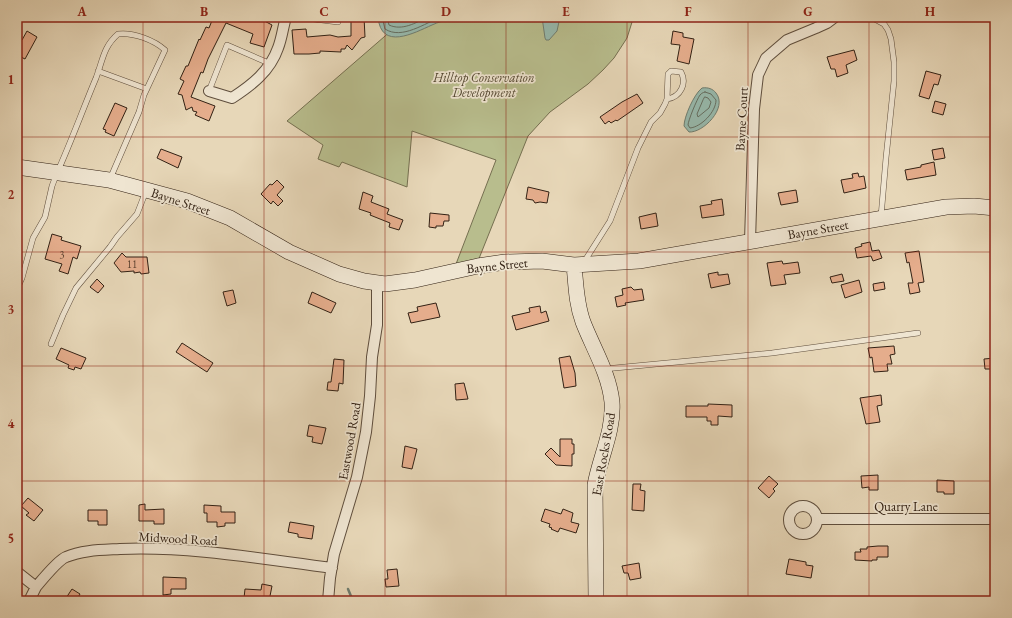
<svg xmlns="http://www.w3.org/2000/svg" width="1012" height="618" font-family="'EB Garamond',serif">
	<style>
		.green { fill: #b8bd8d; stroke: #756f50 }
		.water { fill: #97baae; stroke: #6f7d70 }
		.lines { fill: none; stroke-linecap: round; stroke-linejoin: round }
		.shore { stroke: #646e61; stroke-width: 1 }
		.stream { stroke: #6f7d70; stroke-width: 2.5 }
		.building { fill: #e5ad8c; stroke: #322114 }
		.lane-casing { stroke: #5f4e3d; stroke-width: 6 }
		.street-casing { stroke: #5f4e3d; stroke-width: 12 }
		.secondary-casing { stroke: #322114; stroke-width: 16 }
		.lane { stroke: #efe5d1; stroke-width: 5 }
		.street { stroke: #efe5d1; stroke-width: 10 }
		.secondary { stroke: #efe5d1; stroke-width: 15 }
		.grid { fill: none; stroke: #8f2418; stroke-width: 1; stroke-opacity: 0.55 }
		.labels { text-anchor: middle; stroke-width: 3.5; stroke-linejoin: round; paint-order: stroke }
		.number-label { font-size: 11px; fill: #5f4432 }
		.park-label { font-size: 13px; font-style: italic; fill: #544832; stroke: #efe5d1 }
		.street-label { font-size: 13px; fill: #322114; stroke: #efe5d1 }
		.neatline { fill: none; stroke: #8f2418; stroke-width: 1.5 }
		.grid-label { font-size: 13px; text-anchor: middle; font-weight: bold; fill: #8f2418 }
	</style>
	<rect width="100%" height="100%" fill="#e7d7b8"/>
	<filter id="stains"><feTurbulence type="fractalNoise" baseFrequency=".005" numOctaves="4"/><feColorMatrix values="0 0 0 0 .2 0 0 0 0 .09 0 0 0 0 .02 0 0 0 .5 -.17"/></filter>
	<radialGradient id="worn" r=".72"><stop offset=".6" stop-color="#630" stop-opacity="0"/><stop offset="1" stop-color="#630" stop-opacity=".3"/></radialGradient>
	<path class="green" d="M407,17h224l2,2 -6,19 -13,20 -11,12 -15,14 -38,28 -22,24 -50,125 -22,3 40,-104 -84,-29 -5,56 -65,-25 -3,5 -21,-8 5,-14 -36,-24z"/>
	<path class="water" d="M378,17h72c-5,4 -12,5 -18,8 -18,8 -51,26 -54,-8z
		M542,17h18l-3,14 -8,9h-3l-1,-2z
		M702,88c6,-1 11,1 14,5 12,15 -13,40 -27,39l-5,-6c0,-9 10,-32 18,-38z"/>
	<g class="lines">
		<path class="shore" d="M382,17l3,12c17,11 40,-6 56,-12
			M387,17l2,8c13,6 27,-2 38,-8
			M705,92l6,2 5,6c0,12 -15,27 -26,28l-2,-3c0,-4 9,-26 12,-30 2,-2 2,-2 5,-3z
			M705,97l3,1 3,4 -2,6 -11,9 -1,-3 6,-14z"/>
		<path class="stream" d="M348,589l5,12"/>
	</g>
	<path class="building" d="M211,17h46l15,8 -8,22 -14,-4 3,-9 -27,-11 -18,36 -5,14 -2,-1 -10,25 24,9 -6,15 -14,-6 2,-3 -4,-1 -1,-4 -6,3 -4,-15 -4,-1 6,-13 -4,-2 6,-13h2l11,-27 1,1 6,-13 3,1 4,-10z
		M351,17h13l1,20 -4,1 -9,12 -5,-5 -2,4h-4v3l-21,-1v2l-11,1h-15l-2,-24 14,-1 1,8 23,-2 8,2 13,-1z
		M27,31l10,6 -12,22 -8,-4v-18l5,3z
		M673,31l10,2v4l11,2 -5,25 -12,-3 3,-16 -9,-1z
		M854,50l3,10 -11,5 2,8 -11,4 -2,-8h-4l-4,-12z
		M926,71l15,4 -3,10 -4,-1 -5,15 -10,-3z
		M637,94l6,9 -26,18 -1,-1 -5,3 -2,-2 -4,3 -5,-7 22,-15z
		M935,101l11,3 -3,11 -11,-3z
		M115,103l12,5 -13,28 -9,-4 1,-2 -3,-1z
		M943,148l2,10 -11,2 -2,-10z
		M161,149l21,8 -4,11 -21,-10z
		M934,162l2,13 -29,5 -2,-10 16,-3v-2z
		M858,173l1,4 5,-1 2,12 -22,5 -3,-13 12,-2 -1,-4z
		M277,180l7,7 -7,8 6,6 -5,5 -5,-5 -2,3 -10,-10 9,-10 2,1z
		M528,187l21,5 -2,11 -7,-1 -5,1 -2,-3 -7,-1z
		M796,190l2,12 -17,3 -3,-12z
		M363,192l10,4 -2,6 18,7 -2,5 16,6 -4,10 -10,-3 1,-4 -20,-8 1,-2 -12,-4z
		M722,199l2,16 -22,3 -2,-12 12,-2 -1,-3z
		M430,213l19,2v6h-5l-1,5h-7v2l-7,-1z
		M656,213l2,13 -17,3 -2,-12z
		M52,234l10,3 -1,3 20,6 -4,13 -4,-2 -5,17 -9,-3 3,-7 -17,-5z
		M870,242l2,9 7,-1 3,8 -9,3 -2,-5 -14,2 -2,-10 7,-2 -1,-2z
		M919,251l5,31 -6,1 2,9 -10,2 -2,-11h5l-4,-21 -2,1 -2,-10z
		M122,253l4,4h21l2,16 -8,1 -1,-2 -6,1v-2l-13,1 -7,-9z
		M782,261l1,3 15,-2 2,11 -16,2 2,9 -15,2 -4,-23z
		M718,272v3h2l8,-1 2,10 -19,4 -3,-14z
		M842,274l2,7 -12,2 -2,-6z
		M97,279l7,7 -6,7 -8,-6z
		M859,280l3,12 -17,6 -4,-13z
		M884,282l1,7 -11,2 -1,-7z
		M631,287l3,3 8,-1 2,11 -19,3 1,2 -9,2 -2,-10 8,-2 -1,-6z
		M233,290l3,13 -9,3 -4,-14z
		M312,292l24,11 -5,10 -23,-10z
		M436,303l4,14 -29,6 -3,-10 10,-2 -1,-4z
		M540,306l1,7 5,-2 3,10 -33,9 -4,-14 18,-4 -1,-4z
		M182,343l31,20 -6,9 -31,-20z
		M894,346l1,8 -5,1 2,9h-5l1,7 -14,1 -2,-15 -2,1 -2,-10z
		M61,348l25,10 -5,11 -6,-2 -1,3 -6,-2 1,-3 -13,-6z
		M570,356l5,17 1,13 -12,2 -5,-30z
		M995,358v11h-10l-1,-10z
		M334,359l10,1 -1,24 -4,-1 -1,8 -11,-1 1,-8h3z
		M464,383l4,16 -12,1 -1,-16z
		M881,395l1,10 -5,1 3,16 -14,2 -6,-26z
		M708,404l24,1v12l-14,-1v9h-7v-4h-4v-4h-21v-11h22z
		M309,425l17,3 -4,16 -10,-2 1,-5 -6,-1z
		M560,439h12v5h2v10h-2v12l-16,-1 -11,-11 6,-6 9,9z
		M405,446l12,3 -5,20 -10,-2z
		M878,475v15h-9v-3l-7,1 -1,-12z
		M769,476l9,8 -5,5 2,2 -6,7 -11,-10z
		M937,480l17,1v13h-10v-2h-7z
		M633,484h8l-1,6 5,1 -1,20 -12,-1z
		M28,498l15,12 -9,11 -8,-6 3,-2 -8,-7z
		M145,504v6l19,-1v15h-10v-3h-15v-16z
		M204,505l17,1v6h14v11h-10v3l-8,1v-5h-10v-9h-3z
		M545,509l16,5 2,-5 10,4 -2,9 8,2 -3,9 -16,-5 -2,4 -7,-3 1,-1 -3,-1 1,-3 -9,-3z
		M88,510h19v15h-9v-4h-10z
		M290,522l24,4 -2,13 -14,-2v-3l-10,-2z
		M878,546h10v11h-11v3h-5v1l-17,-1v-8h6l-1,-3h7v-2z
		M789,559l17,3v3l7,1 -2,12 -25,-4z
		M639,563l2,15 -11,2 -2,-7h-4l-2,-7z
		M397,569l2,17 -13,1 -1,-8h3l-1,-9z
		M163,577l23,1v11h-15v5l-8,1z
		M262,584l10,2 -3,15h-17v-2l-8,-1 1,-9 16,1z
		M72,589l8,5 -4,7h-12z"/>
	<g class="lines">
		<g class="lane-casing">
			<path id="lane" d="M297,17l41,5
				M871,17l13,7 4,6 3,9 3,23v19l-8,77 -5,59
				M98,71l49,18
				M209,91l18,-46 44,19
				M584,262l26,-41 28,-73 13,-26 9,-9 5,-9 2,-5 1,-25 3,-3 10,1c6,11 0,25 -14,27
				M17,289l5,-11 11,-40 12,-21 7,-31 5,-13c14,-31 26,-64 39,-95 7,-18 7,-31 22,-44 15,-2 36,6 47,16l-21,45 -5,17 -29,67
				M51,344l12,-29 13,-27 34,-41 7,-10 20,-23 9,-23
				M604,369l168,-16 146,-20"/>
		</g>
		<g class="street-casing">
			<path id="street" d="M209,91l23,7c20,-13 38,-27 46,-50 4,-10 5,-21 8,-31
				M750,241l4,-132 4,-34 8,-17 21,-18 29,-12 11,-5 8,-6
				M789 520a14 14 0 1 1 28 0a14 14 0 1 1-28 0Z
				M817,519h178
				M17,572l19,15 -7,14
				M36,587c6,-7 22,-27 30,-30 16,-7 36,-7 54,-8 71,-3 141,10 212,19
				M328,601l2,-23 4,-24 23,-77 9,-45 4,-36 2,-39 5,-32v-42"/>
		</g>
		<g class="secondary-casing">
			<path id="secondary" d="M17,167l92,13 78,21 43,17 59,34 50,22 25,7 21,3 30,-4 63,-14 27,-4 37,-1 32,4 65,-4 307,-54 28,-1 21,2
				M574,265c2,19 2,38 9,57 10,26 26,51 29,80 2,29 -12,55 -17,83l1,116"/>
		</g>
		<use href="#lane" class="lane"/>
		<use href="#street" class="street"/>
		<use href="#secondary" class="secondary"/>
	</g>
	<path class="grid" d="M143,17v584M264,17v584M385,17v584M506,17v584M627,17v584M748,17v584M869,17v584M17,137h978M17,252h978M17,366h978M17,481h978"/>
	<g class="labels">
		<g class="number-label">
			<text x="62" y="259">3</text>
			<text x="132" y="268">11</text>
		</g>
		<g class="park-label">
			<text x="484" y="82">Hilltop Conservation<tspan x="484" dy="15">Development</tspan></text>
		</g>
		<g class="street-label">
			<text transform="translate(741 119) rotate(-87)" y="5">Bayne Court</text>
			<text transform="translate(181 201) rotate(18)" y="5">Bayne Street</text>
			<text transform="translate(818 229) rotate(-10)" y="5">Bayne Street</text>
			<text transform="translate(497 265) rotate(-6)" y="5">Bayne Street</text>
			<text transform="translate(349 441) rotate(-80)" y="5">Eastwood Road</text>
			<text transform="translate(603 454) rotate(-80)" y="5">East Rocks Road</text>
			<text x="906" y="511">Quarry Lane</text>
			<text transform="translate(178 538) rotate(3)" y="5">Midwood Road</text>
		</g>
	</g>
	<rect width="1012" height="618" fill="none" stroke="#e7d7b8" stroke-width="44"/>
	<rect x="22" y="22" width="968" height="574" class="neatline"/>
	<g class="grid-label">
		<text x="82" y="16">A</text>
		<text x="204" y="16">B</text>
		<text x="324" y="16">C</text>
		<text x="446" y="16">D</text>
		<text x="566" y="16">E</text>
		<text x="688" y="16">F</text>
		<text x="808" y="16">G</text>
		<text x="930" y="16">H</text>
		<text x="11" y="84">1</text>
		<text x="11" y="199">2</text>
		<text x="11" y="314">3</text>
		<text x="11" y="428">4</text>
		<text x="11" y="543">5</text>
	</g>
	<rect width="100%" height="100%" filter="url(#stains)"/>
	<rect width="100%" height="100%" fill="url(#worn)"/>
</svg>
